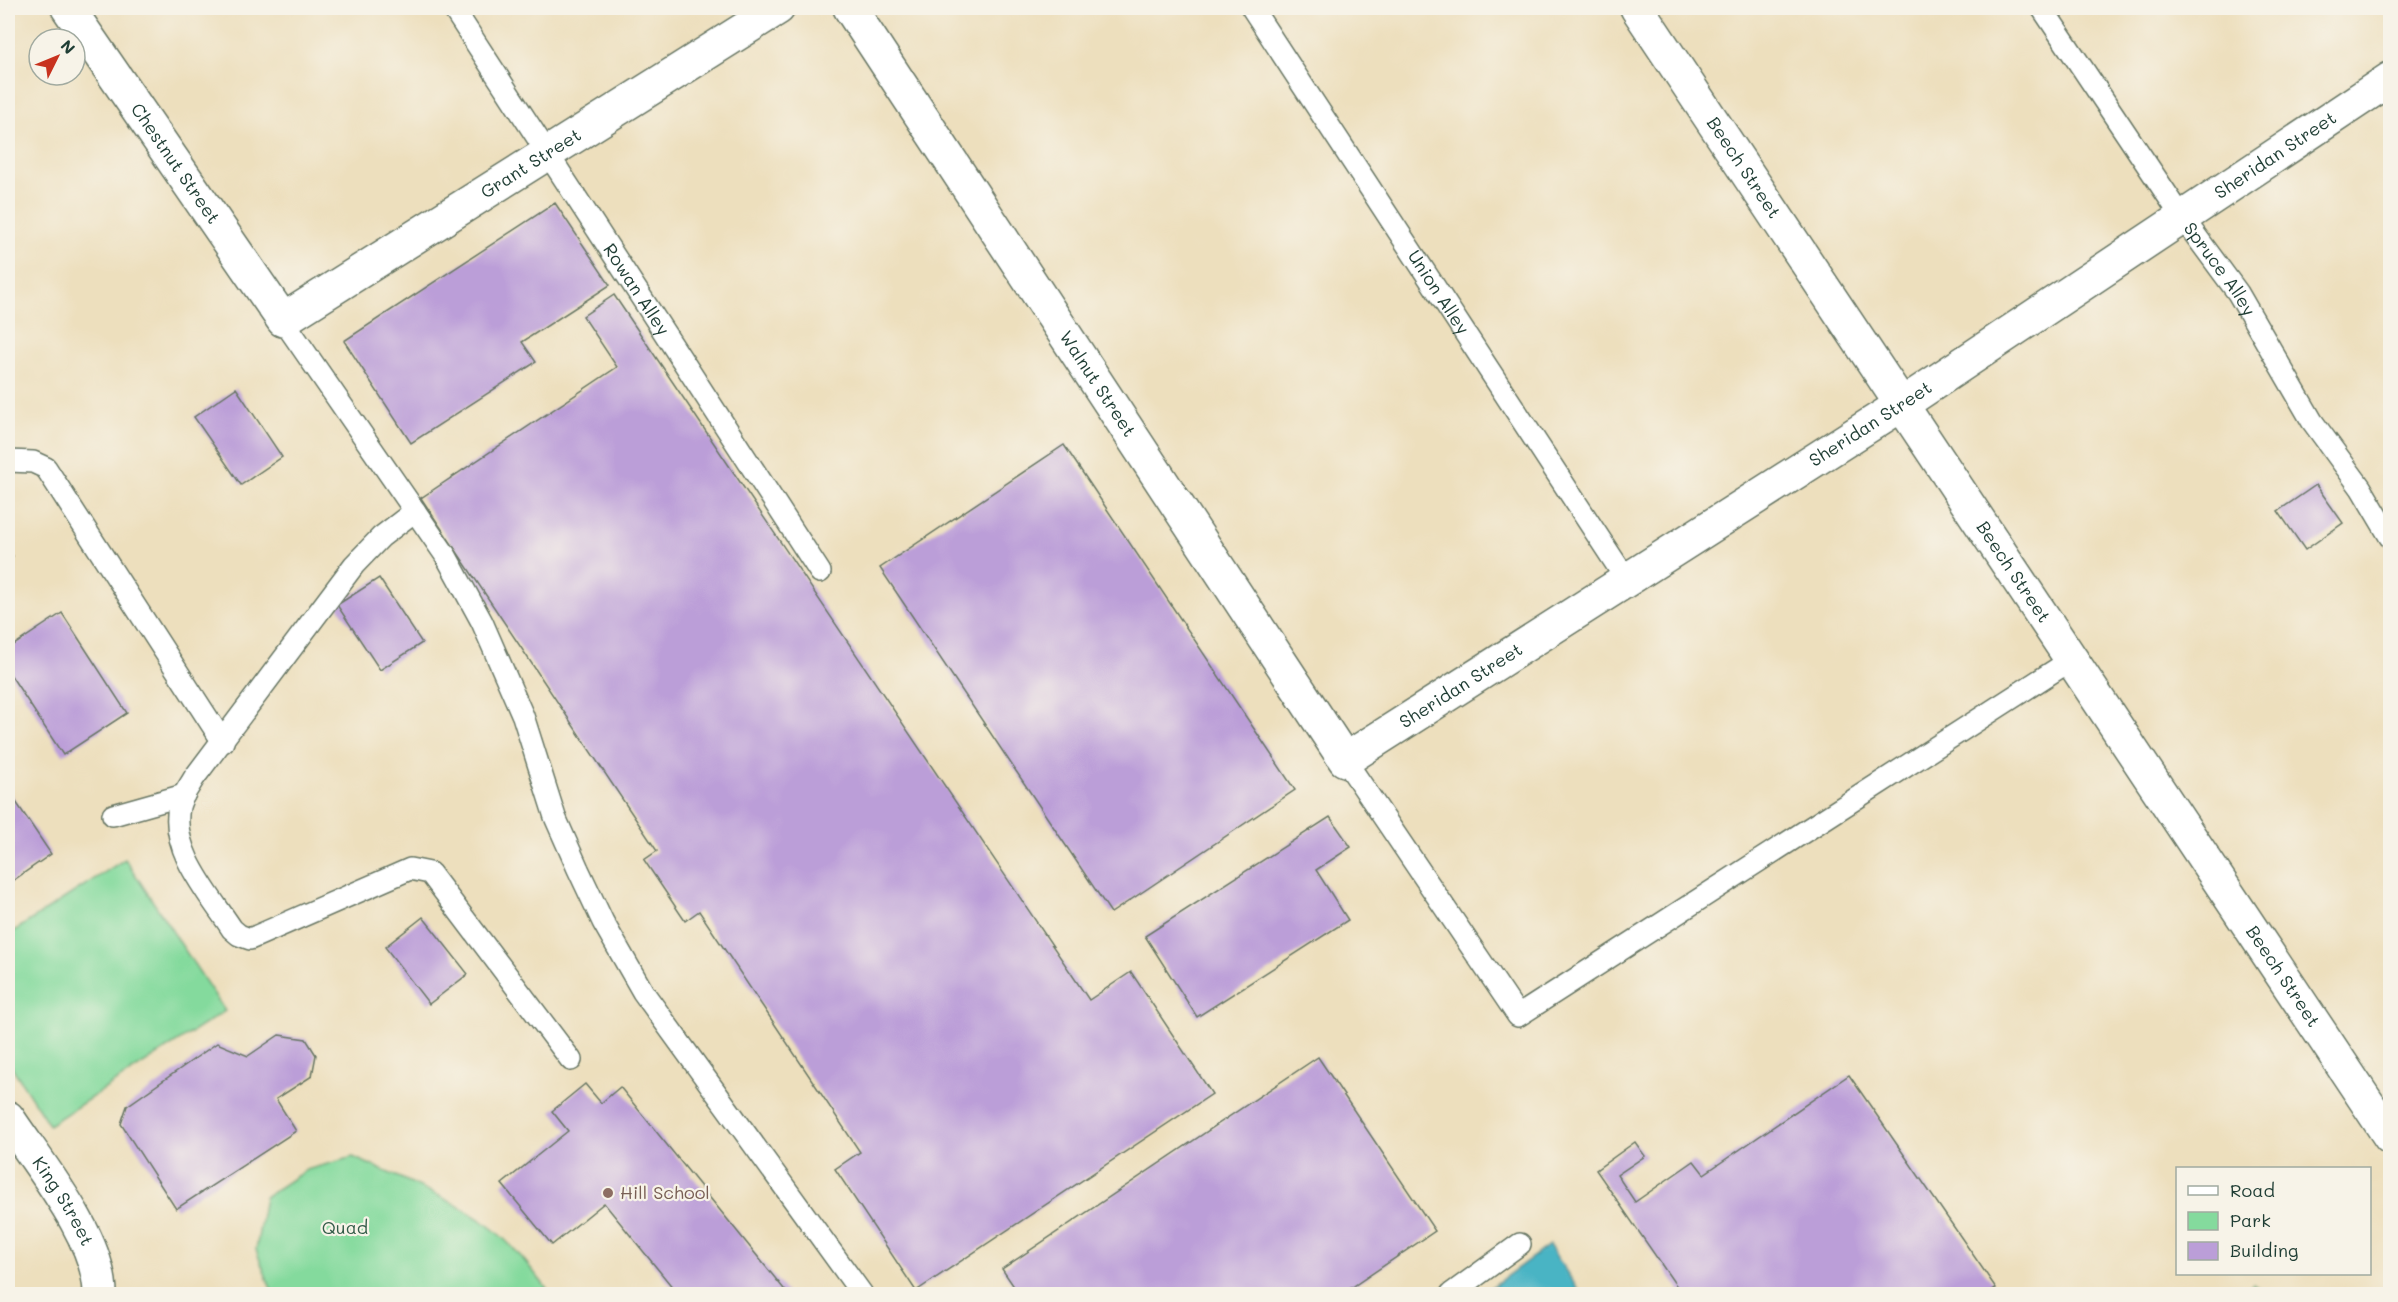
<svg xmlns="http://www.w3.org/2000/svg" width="2398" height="1302" font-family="Mali,sans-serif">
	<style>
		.green { fill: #84da9d; stroke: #528c68; stroke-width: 1.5 }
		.water { fill: #48b4c4; stroke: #34787c; stroke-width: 1.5 }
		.building { fill: #bb9ed8 }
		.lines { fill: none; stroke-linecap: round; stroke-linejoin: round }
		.lane-casing { stroke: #677664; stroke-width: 24 }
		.street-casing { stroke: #677664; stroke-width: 36 }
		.secondary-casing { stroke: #677664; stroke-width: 36 }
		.lane { stroke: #fff; stroke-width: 21 }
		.street { stroke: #fff; stroke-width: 33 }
		.secondary { stroke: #fff; stroke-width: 33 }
		.education-dot { fill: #8d6e63; stroke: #f7f3e8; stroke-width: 2 }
		.labels { text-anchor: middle; stroke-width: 4.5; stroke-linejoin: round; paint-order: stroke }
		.street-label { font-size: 18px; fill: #1f3d34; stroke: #f7f3e8 }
		.education-label { font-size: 18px; fill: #785e54; stroke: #f7f3e8; text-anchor: start }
		.park-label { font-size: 18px; fill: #335c49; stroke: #f7f3e8 }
	</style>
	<rect width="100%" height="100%" fill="#f7f3e8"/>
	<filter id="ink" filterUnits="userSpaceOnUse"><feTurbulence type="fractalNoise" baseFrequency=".0167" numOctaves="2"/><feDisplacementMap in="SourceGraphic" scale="12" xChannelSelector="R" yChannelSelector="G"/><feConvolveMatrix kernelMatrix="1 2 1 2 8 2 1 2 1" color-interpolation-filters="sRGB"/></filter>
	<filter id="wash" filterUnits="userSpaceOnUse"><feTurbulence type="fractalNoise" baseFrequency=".008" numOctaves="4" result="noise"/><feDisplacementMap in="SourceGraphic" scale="24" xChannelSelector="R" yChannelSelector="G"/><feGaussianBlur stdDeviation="1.35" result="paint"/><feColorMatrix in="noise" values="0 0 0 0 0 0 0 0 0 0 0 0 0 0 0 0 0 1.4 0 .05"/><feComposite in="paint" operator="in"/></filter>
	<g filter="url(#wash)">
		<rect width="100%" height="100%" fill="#eddfbd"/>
		<path class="green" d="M125,859l100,152 -176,114 -41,-64v-126z
			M353,1157c45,21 96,39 136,69 24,18 44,45 62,68h-278l-17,-44 9,-53 41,-27z
			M2253,1283l11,11h-24z"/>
		<path class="water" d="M1549,1245l32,49h-99z"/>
		<g id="blocks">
			<path class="building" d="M555,203l55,82 -88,57 14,20 -125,81 -67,-102z
				M614,295l475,705 42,-28 81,122 -296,197 -81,-122 25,-17 -161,-241 -14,10 -41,-61 13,-9 -236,-353 196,-131 -34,-51z
				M236,388l46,69 -41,28 -47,-68z
				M1064,445l231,345 -184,123 -231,-345z
				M2316,485l27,38 -38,27 -27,-39z
				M8,548l5,8 -5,4z
				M379,578l43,65 -42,27 -43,-65z
				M62,613l65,100 -64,42 -55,-84v-22z
				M8,790l43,64 -43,30z
				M1330,817l21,30 -35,23 32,50 -151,97 -52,-81z
				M423,917l45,57 -39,30 -44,-57z
				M279,1035l27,4 10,16 -4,21 -36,23 20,32 -120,78 -55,-85 6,-18 90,-63 31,13z
				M1318,1057l117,174 -93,63h-323l-17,-25z
				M1849,1075l147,213 -10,6h-304l-86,-124 39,-28 10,14 -28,19 18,27 59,-41 10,13z
				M585,1084l16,19 19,-16 168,207h-110l-74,-91 -52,42 -50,-61 66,-53 -16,-20z"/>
		</g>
	</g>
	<g filter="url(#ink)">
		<use href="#blocks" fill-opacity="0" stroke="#677664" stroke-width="1.5"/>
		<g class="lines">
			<g class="lane-casing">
				<g id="lane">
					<path id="s1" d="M453,8l367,564"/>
					<path id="s2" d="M1252,8l374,571"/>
					<path id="s3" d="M2042,8l140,209 56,76 74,128 49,67 29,49"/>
					<path d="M283,320l163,236 36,66 41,94 32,101 23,52 25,53 40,70 219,302"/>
					<path d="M8,461l25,1 13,6 177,274"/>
					<path d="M415,511l-34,26 -27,28 -160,213c-5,9 -13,19 -15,29 -9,44 31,88 53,122l7,6 11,4 160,-70 20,4 141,187"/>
					<path d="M1345,760l173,256 553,-356"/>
					<path d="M113,815l71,-20"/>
					<path d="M1451,1294l69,-50"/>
				</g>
			</g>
			<g class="street-casing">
				<g id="street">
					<path id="s4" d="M68,8l215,312 495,-312"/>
					<path id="s5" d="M850,8l495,752 556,-355 489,-326"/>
					<path id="s6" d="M8,1118c31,47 92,120 92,176"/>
				</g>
			</g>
			<g class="secondary-casing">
				<g id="secondary">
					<path id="s7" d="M1637,8l753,1129"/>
				</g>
			</g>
			<use href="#lane" class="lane"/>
			<use href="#street" class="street"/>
			<use href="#secondary" class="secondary"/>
		</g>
	</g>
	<circle class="education-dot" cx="608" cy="1193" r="6"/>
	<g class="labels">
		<g class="street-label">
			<text dy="6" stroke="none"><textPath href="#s5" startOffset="2010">Sheridan Street</textPath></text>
			<text dy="6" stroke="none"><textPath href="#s4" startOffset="189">Chestnut Street</textPath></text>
			<text dy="6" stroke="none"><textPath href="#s4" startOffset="672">Grant Street</textPath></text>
			<text dy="6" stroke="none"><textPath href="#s7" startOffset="192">Beech Street</textPath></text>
			<text dy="6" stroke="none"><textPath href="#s3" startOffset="316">Spruce Alley</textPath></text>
			<text dy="6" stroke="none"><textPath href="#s1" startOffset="336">Rowan Alley</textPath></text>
			<text dy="6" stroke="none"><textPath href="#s2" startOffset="340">Union Alley</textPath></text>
			<text dy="6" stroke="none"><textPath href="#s5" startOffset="450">Walnut Street</textPath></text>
			<text dy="6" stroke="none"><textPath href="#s5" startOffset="1524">Sheridan Street</textPath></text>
			<text dy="6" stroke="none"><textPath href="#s7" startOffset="678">Beech Street</textPath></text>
			<text dy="6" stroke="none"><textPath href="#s5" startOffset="1038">Sheridan Street</textPath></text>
			<text dy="6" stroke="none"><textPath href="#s7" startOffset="1164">Beech Street</textPath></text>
			<text dy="6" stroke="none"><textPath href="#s6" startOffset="100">King Street</textPath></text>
		</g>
		<g class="education-label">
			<text x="620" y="1199">Hill School</text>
		</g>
		<g class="park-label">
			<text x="345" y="1234">Quad</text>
		</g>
	</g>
	<rect width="2398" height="1302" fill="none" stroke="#f7f3e8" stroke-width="30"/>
	<rect x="2176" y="1167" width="195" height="108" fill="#f7f3e8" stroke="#a1aaa0" stroke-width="1.5"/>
	<rect x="2188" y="1186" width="30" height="9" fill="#ffffff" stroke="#a1aaa0" stroke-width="1.5"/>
	<text x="2230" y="1197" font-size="18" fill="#1f3d34">Road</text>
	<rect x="2188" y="1212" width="30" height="18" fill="#84da9d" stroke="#a1aaa0" stroke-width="1.5"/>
	<text x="2230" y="1227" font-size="18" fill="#1f3d34">Park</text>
	<rect x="2188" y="1242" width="30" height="18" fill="#bb9ed8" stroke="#a1aaa0" stroke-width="1.5"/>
	<text x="2230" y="1257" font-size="18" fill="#1f3d34">Building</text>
	<g transform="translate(57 57) rotate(47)"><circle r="28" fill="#f7f3e8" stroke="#a1aaa0" stroke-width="1.5"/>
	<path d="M0-4.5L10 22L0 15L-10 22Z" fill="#c8321e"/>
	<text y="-9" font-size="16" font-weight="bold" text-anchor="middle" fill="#1f3d34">N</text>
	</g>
</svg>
